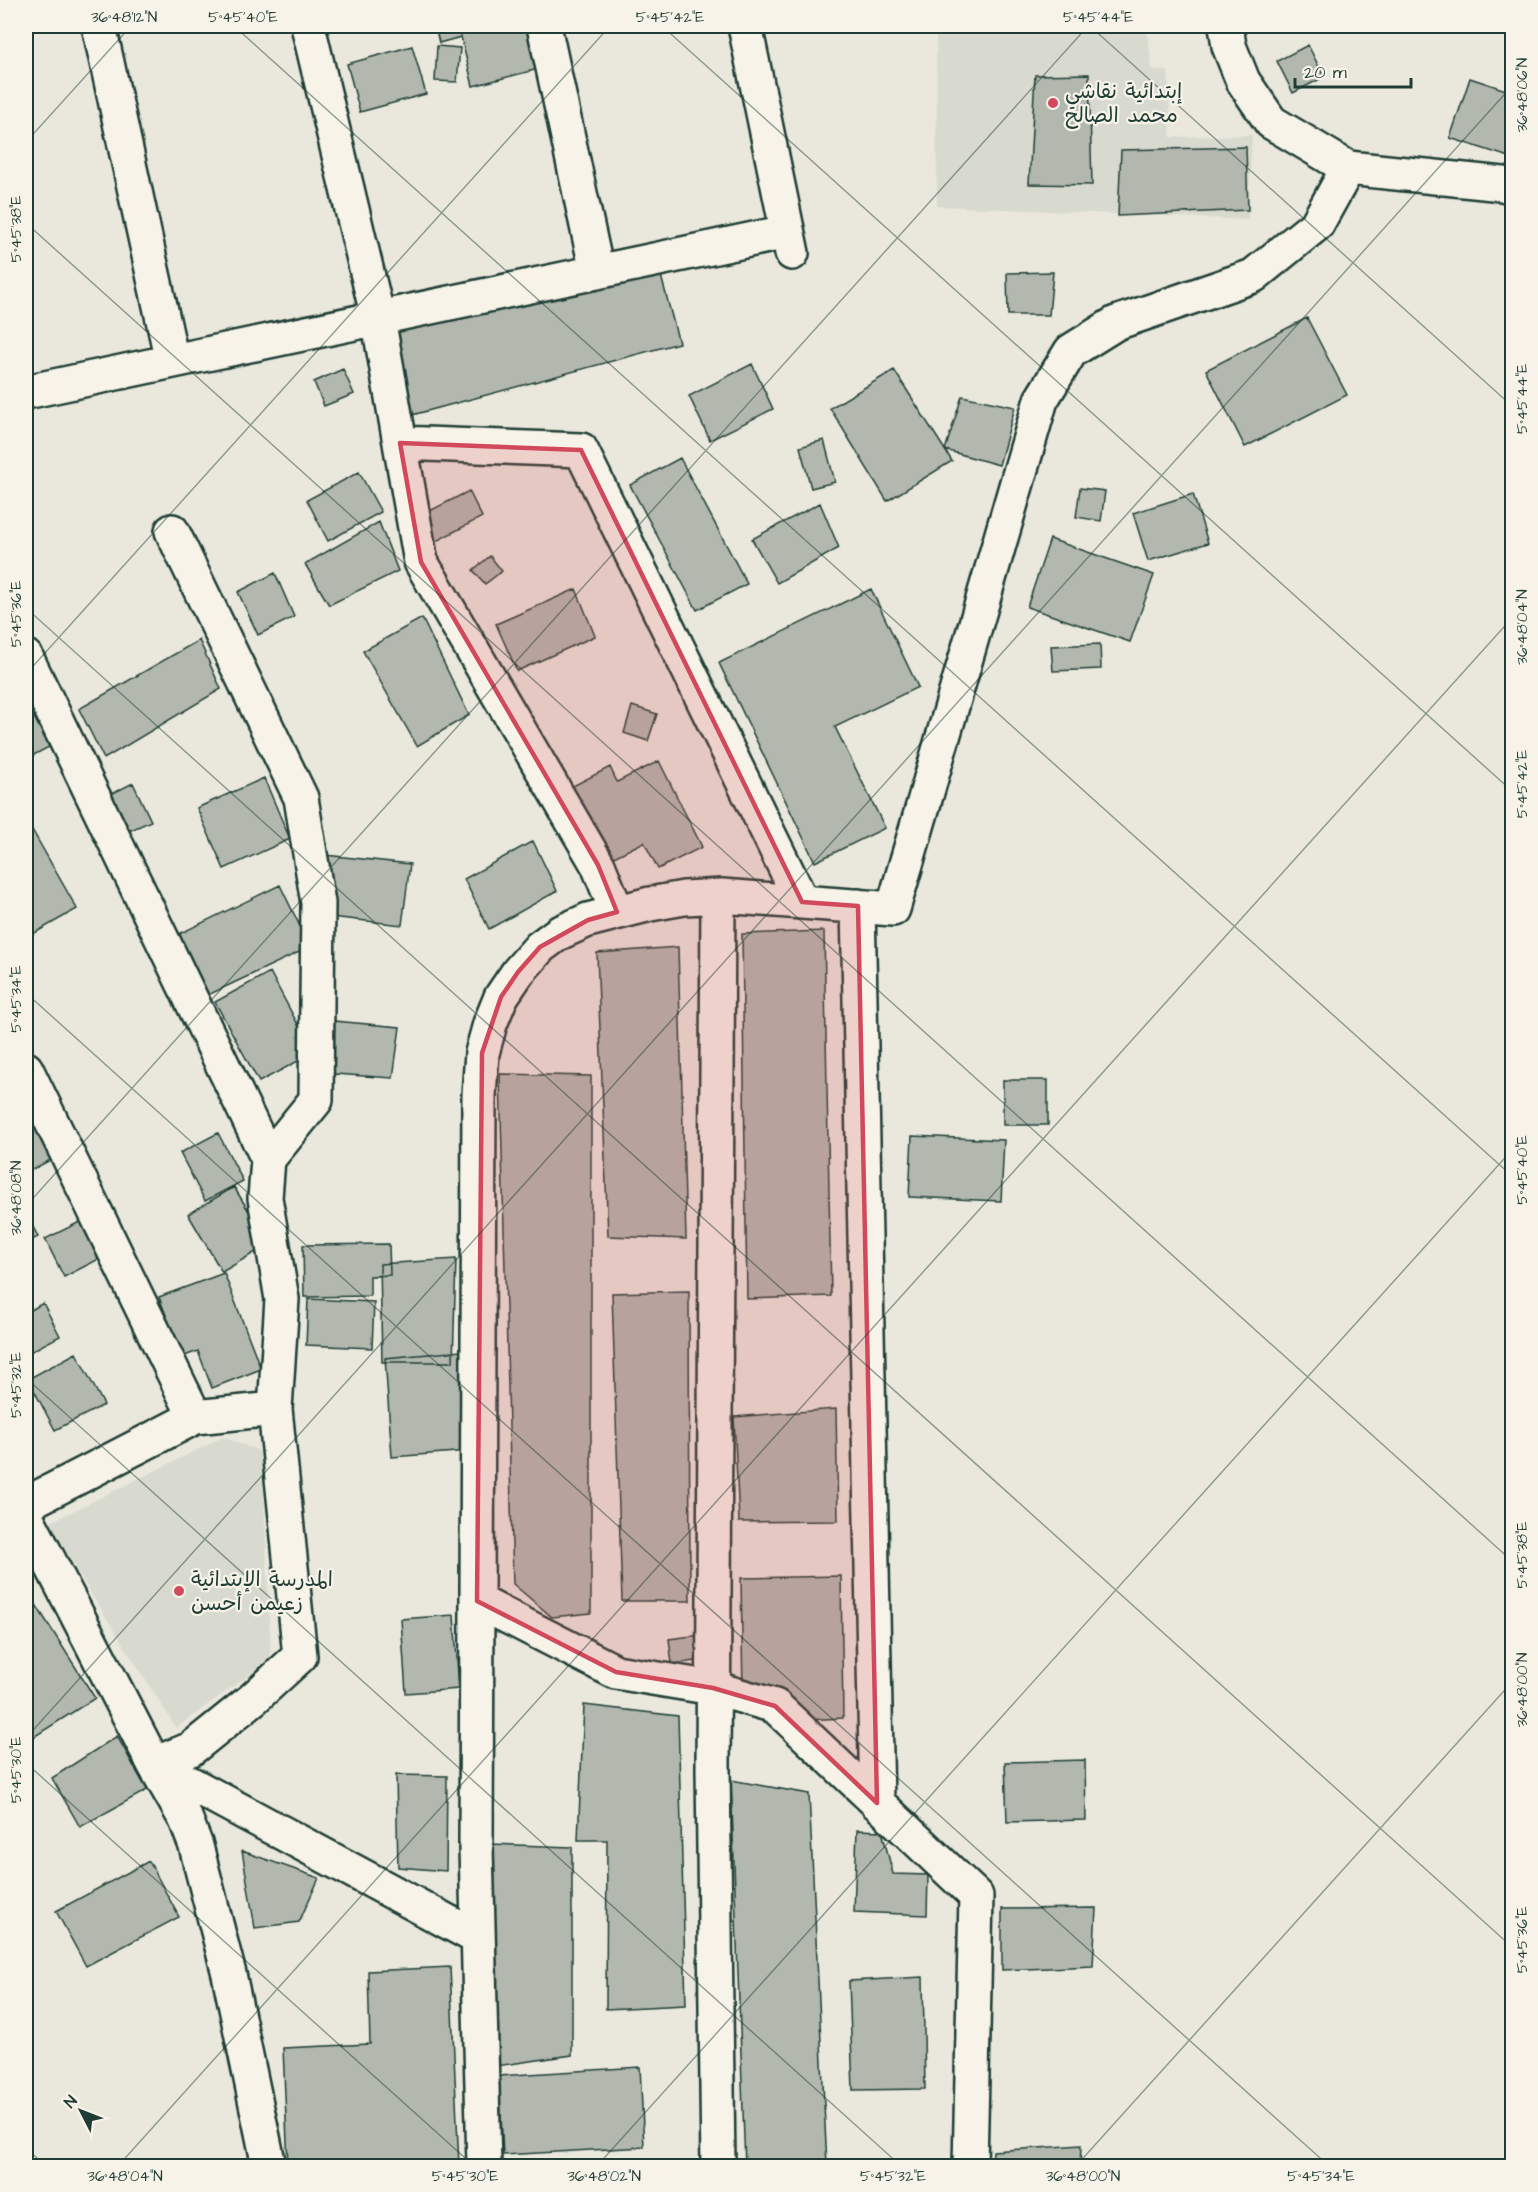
<svg xmlns="http://www.w3.org/2000/svg" width="1538" height="2192" font-family="'Architects Daughter','Playpen Sans Arabic',sans-serif">
	<style>
		.built { fill: #d9dacf }
		.building { fill: #b2b8ae; stroke: #1f3d34; stroke-width: 1.5 }
		.lines { fill: none; stroke-linecap: round; stroke-linejoin: round }
		.minor-casing { stroke: #1f3d34; stroke-width: 38 }
		.major-casing { stroke: #1f3d34; stroke-width: 38 }
		.minor { stroke: #f7f3e8; stroke-width: 33 }
		.major { stroke: #f7f3e8; stroke-width: 33 }
		.marked { fill: #d1495b; fill-opacity: 0.2; stroke: #d1495b; stroke-width: 4.5; stroke-linejoin: round }
		.ticks { fill: none; stroke: #1f3d34; stroke-width: 1.5; stroke-opacity: 0.45 }
		.poi-dot { fill: #d1495b; stroke: #f7f3e8; stroke-width: 2 }
		.labels { text-anchor: middle; stroke-width: 4.5; stroke-linejoin: round; paint-order: stroke }
		.poi-label { font-size: 21px; fill: #1f3d34; stroke: #f7f3e8; text-anchor: start }
		.neatline { fill: none; stroke: #1f3d34; stroke-width: 2 }
		.ticks-label { font-size: 15px; text-anchor: middle; fill: #1f3d34 }
	</style>
	<rect width="100%" height="100%" fill="#eae8dd"/>
	<filter id="ink" filterUnits="userSpaceOnUse"><feTurbulence type="fractalNoise" baseFrequency=".0167" numOctaves="2"/><feDisplacementMap in="SourceGraphic" scale="12" xChannelSelector="R" yChannelSelector="G"/><feConvolveMatrix kernelMatrix="1 2 1 2 8 2 1 2 1" color-interpolation-filters="sRGB"/></filter>
	<g filter="url(#ink)">
		<path class="built" d="M936,26h211l5,43 16,2 3,66 81,-2 -4,85 -311,-14z
			M223,1437l39,15 9,207 -95,69 -129,-204z"/>
		<path class="building" d="M435,26h97l10,42 -69,18 -12,-49 -22,6z
			M1308,45l16,32 -31,16 -16,-32z
			M412,46l14,48 -66,18 -13,-48z
			M437,46l23,2 -3,34 -22,-1z
			M1089,74l3,111 -63,-1 6,-109z
			M1470,78l42,14v66l-62,-20z
			M1246,147l2,63 -130,6 3,-66z
			M660,272l19,71 -267,72 -19,-85z
			M1053,272l-4,43h-41l-1,-42z
			M1307,318l40,77 -102,52 -39,-77z
			M752,364l21,45 -63,31 -21,-44z
			M343,369l11,25 -30,12 -10,-24z
			M894,370l58,91 -65,40 -57,-93z
			M962,396l53,11 -16,58 -54,-15z
			M824,440l11,42 -24,6 -11,-41z
			M680,458l67,126 -50,26 -67,-125z
			M359,472l22,40 -53,29 -21,-41z
			M1080,488l25,3 -4,30 -25,-4z
			M469,491l13,26 -53,28 -13,-27z
			M1193,494l15,49 -60,18 -15,-48z
			M820,503l19,45 -62,35 -25,-44z
			M379,522l19,49 -69,34 -24,-41z
			M1050,539l104,36 -24,67 -103,-35z
			M490,556l12,15 -17,13 -12,-14z
			M275,573l19,44 -36,18 -20,-43z
			M576,589l19,47 -78,35 -21,-47z
			M871,589l47,98 -83,40 50,101 -70,34 -96,-199z
			M422,618l47,97 -52,31 -54,-95z
			M199,640l22,49 -117,70 -25,-50z
			M1100,644l1,25 -48,2 -2,-25z
			M26,701l23,46 -23,12z
			M632,706l25,8 -9,27 -24,-8z
			M659,761l43,86 -44,22 -14,-27 -46,23 -37,-73 49,-25 7,15z
			M264,778l26,61 -66,30 -27,-61z
			M133,783l18,38 -22,10 -18,-37z
			M26,819l51,90 -51,29z
			M533,841l24,50 -68,38 -25,-50z
			M325,855l85,9 -8,61 -80,-9z
			M280,885l30,62 -102,48 -29,-61z
			M824,931l7,365 -84,3 -5,-365z
			M678,947l8,292 -78,-3 -11,-283z
			M270,972l43,81 -54,29 -44,-80z
			M323,1020l77,7 -7,51 -73,-5z
			M500,1074l91,2v537l-39,4 -39,-33z
			M1003,1080h45v45h-45z
			M37,1114l21,42 -32,17v-53z
			M218,1133l25,48 -38,20 -25,-48z
			M912,1136l92,4 -3,61 -92,-4z
			M234,1187l35,57 -47,28 -34,-58z
			M26,1213l12,24 -12,6z
			M90,1217l19,37 -45,23 -19,-38z
			M389,1244l1,31 -20,1v20l-66,1 -1,-52z
			M456,1259l-3,103h-71l-2,-98z
			M224,1273l37,96 -49,19 -14,-37 -16,6 -23,-60z
			M689,1291l1,310h-68l-10,-308z
			M308,1299l66,3 -2,46 -66,-3z
			M43,1303l17,33 -34,18v-41z
			M461,1351l8,100 -77,6 -7,-99z
			M76,1353l28,52 -49,25 -27,-51z
			M836,1409l2,112 -99,1 -5,-105z
			M841,1576l2,142 -38,2 -62,-26 -2,-116z
			M26,1589l69,109 -69,44z
			M454,1615l5,74 -53,4 -5,-74z
			M700,1635l3,25 -31,4 -3,-25z
			M584,1705l94,11 8,289 -80,4 1,-169h-29z
			M117,1736l30,54 -67,37 -28,-49z
			M1085,1760l1,60 -79,2 -2,-60z
			M396,1775l51,1 -1,95 -48,-4z
			M731,1780l78,14 18,372h-82z
			M857,1830l25,1 11,43 35,1 -1,40 -73,-3z
			M490,1844l82,3v208l-76,11z
			M242,1851l77,27 -20,44 -44,6z
			M149,1861l30,56 -93,49 -30,-55z
			M1096,1908l-3,58 -91,4v-61z
			M450,1967l9,199h-171l-5,-118 87,-4 -2,-73z
			M923,1977l2,112 -72,1 -4,-109z
			M640,2067l4,80 -141,8 -4,-79z
			M1081,2145l-1,21h-88l1,-15z"/>
		<g class="lines">
			<g class="minor-casing">
				<path id="minor" d="M99,26l73,335
					M308,26l70,292 43,244 177,303 19,47
					M544,26l53,246
					M745,26l47,227
					M26,392l761,-160
					M400,443l181,7 221,452
					M26,657l242,502
					M718,897l-5,872 5,397
					M858,906l19,897
					M26,1069l169,348
					M26,1504l169,-87 80,-8
					M26,1516l128,248 32,56 10,26 33,128 40,192
					M477,1601l139,71 97,16 62,18 201,190 -6,270
					M154,1764l37,-15 62,-50 47,-43 -25,-247 7,-110 -17,-101 3,-39 48,-59 2,-197 -17,-105 -129,-267
					M154,1764l324,174
					M484,2166l-8,-319 3,-752 3,-42 8,-29 11,-27 17,-25 22,-25 19,-14 29,-13 62,-16 34,-6 38,-2 171,13 148,-509 30,-49 45,-28 137,-47 64,-52 31,-56"/>
			</g>
			<g class="major-casing">
				<path id="major" d="M1226,26l3,20 14,35 28,41 77,46 155,16 9,3"/>
			</g>
			<use href="#minor" class="minor"/>
			<use href="#major" class="major"/>
		</g>
	</g>
	<path class="marked" d="M400,443l181,7 221,452 56,4 19,897 -102,-97 -62,-18 -97,-16 -139,-71 5,-548 19,-56 17,-25 22,-25 48,-27 29,-8 -19,-47 -177,-303z"/>
	<path class="ticks" d="M234,26l1278,1150M662,26l850,765M1090,26l422,380M26,142l105,-116M26,223l1486,1338M26,608l1486,1339M26,674l584,-648M26,993l1303,1173M26,1206l1062,-1180M26,1378l875,788M26,1738l1486,-1652M26,1763l448,403M26,2148l20,18M118,2166l1394,-1548M597,2166l915,-1016M1076,2166l436,-484"/>
	<g class="poi-dot">
		<circle cx="1053" cy="103" r="6"/>
		<circle cx="179" cy="1591" r="6"/>
	</g>
	<g class="labels">
		<g class="poi-label">
			<text x="1065" y="98">إبتدائية نقاشي<tspan x="1065" dy="24">محمد الصالح</tspan></text>
			<text x="191" y="1586">المدرسة الإبتدائية<tspan x="191" dy="24">زعيمن أحسن</tspan></text>
		</g>
	</g>
	<rect width="1538" height="2192" fill="none" stroke="#f7f3e8" stroke-width="66"/>
	<g transform="translate(81 2111) rotate(312)" stroke="#f7f3e8" stroke-width="4.5" paint-order="stroke">
	<path d="M0-4.5L10 22L0 15L-10 22Z" fill="#1f3d34"/>
	<text y="-9" font-size="16" font-weight="bold" text-anchor="middle" fill="#1f3d34">N</text>
	</g>
	<path d="M1295 78v9h116v-9" fill="none" stroke="#1f3d34" stroke-width="3"/>
	<text x="1304" y="78" font-size="18" fill="#1f3d34" stroke="#f7f3e8" stroke-width="4.5" paint-order="stroke">20 m</text>
	<rect x="33" y="33" width="1472" height="2126" class="neatline"/>
	<g class="ticks-label">
		<text x="124" y="22">36°48'12"N</text>
		<text x="243" y="22">5°45'40"E</text>
		<text x="670" y="22">5°45'42"E</text>
		<text x="1098" y="22">5°45'44"E</text>
		<text transform="translate(1522 95) rotate(-90)" y="5">36°48'06"N</text>
		<text transform="translate(16 229) rotate(-90)" y="5">5°45'38"E</text>
		<text transform="translate(1522 399) rotate(-90)" y="5">5°45'44"E</text>
		<text transform="translate(16 614) rotate(-90)" y="5">5°45'36"E</text>
		<text transform="translate(1522 627) rotate(-90)" y="5">36°48'04"N</text>
		<text transform="translate(1522 784) rotate(-90)" y="5">5°45'42"E</text>
		<text transform="translate(16 999) rotate(-90)" y="5">5°45'34"E</text>
		<text transform="translate(1522 1170) rotate(-90)" y="5">5°45'40"E</text>
		<text transform="translate(16 1198) rotate(-90)" y="5">36°48'08"N</text>
		<text transform="translate(16 1385) rotate(-90)" y="5">5°45'32"E</text>
		<text transform="translate(1522 1555) rotate(-90)" y="5">5°45'38"E</text>
		<text transform="translate(1522 1690) rotate(-90)" y="5">36°48'00"N</text>
		<text transform="translate(16 1770) rotate(-90)" y="5">5°45'30"E</text>
		<text transform="translate(1522 1940) rotate(-90)" y="5">5°45'36"E</text>
		<text x="125" y="2181">36°48'04"N</text>
		<text x="465" y="2181">5°45'30"E</text>
		<text x="604" y="2181">36°48'02"N</text>
		<text x="893" y="2181">5°45'32"E</text>
		<text x="1083" y="2181">36°48'00"N</text>
		<text x="1321" y="2181">5°45'34"E</text>
	</g>
</svg>
